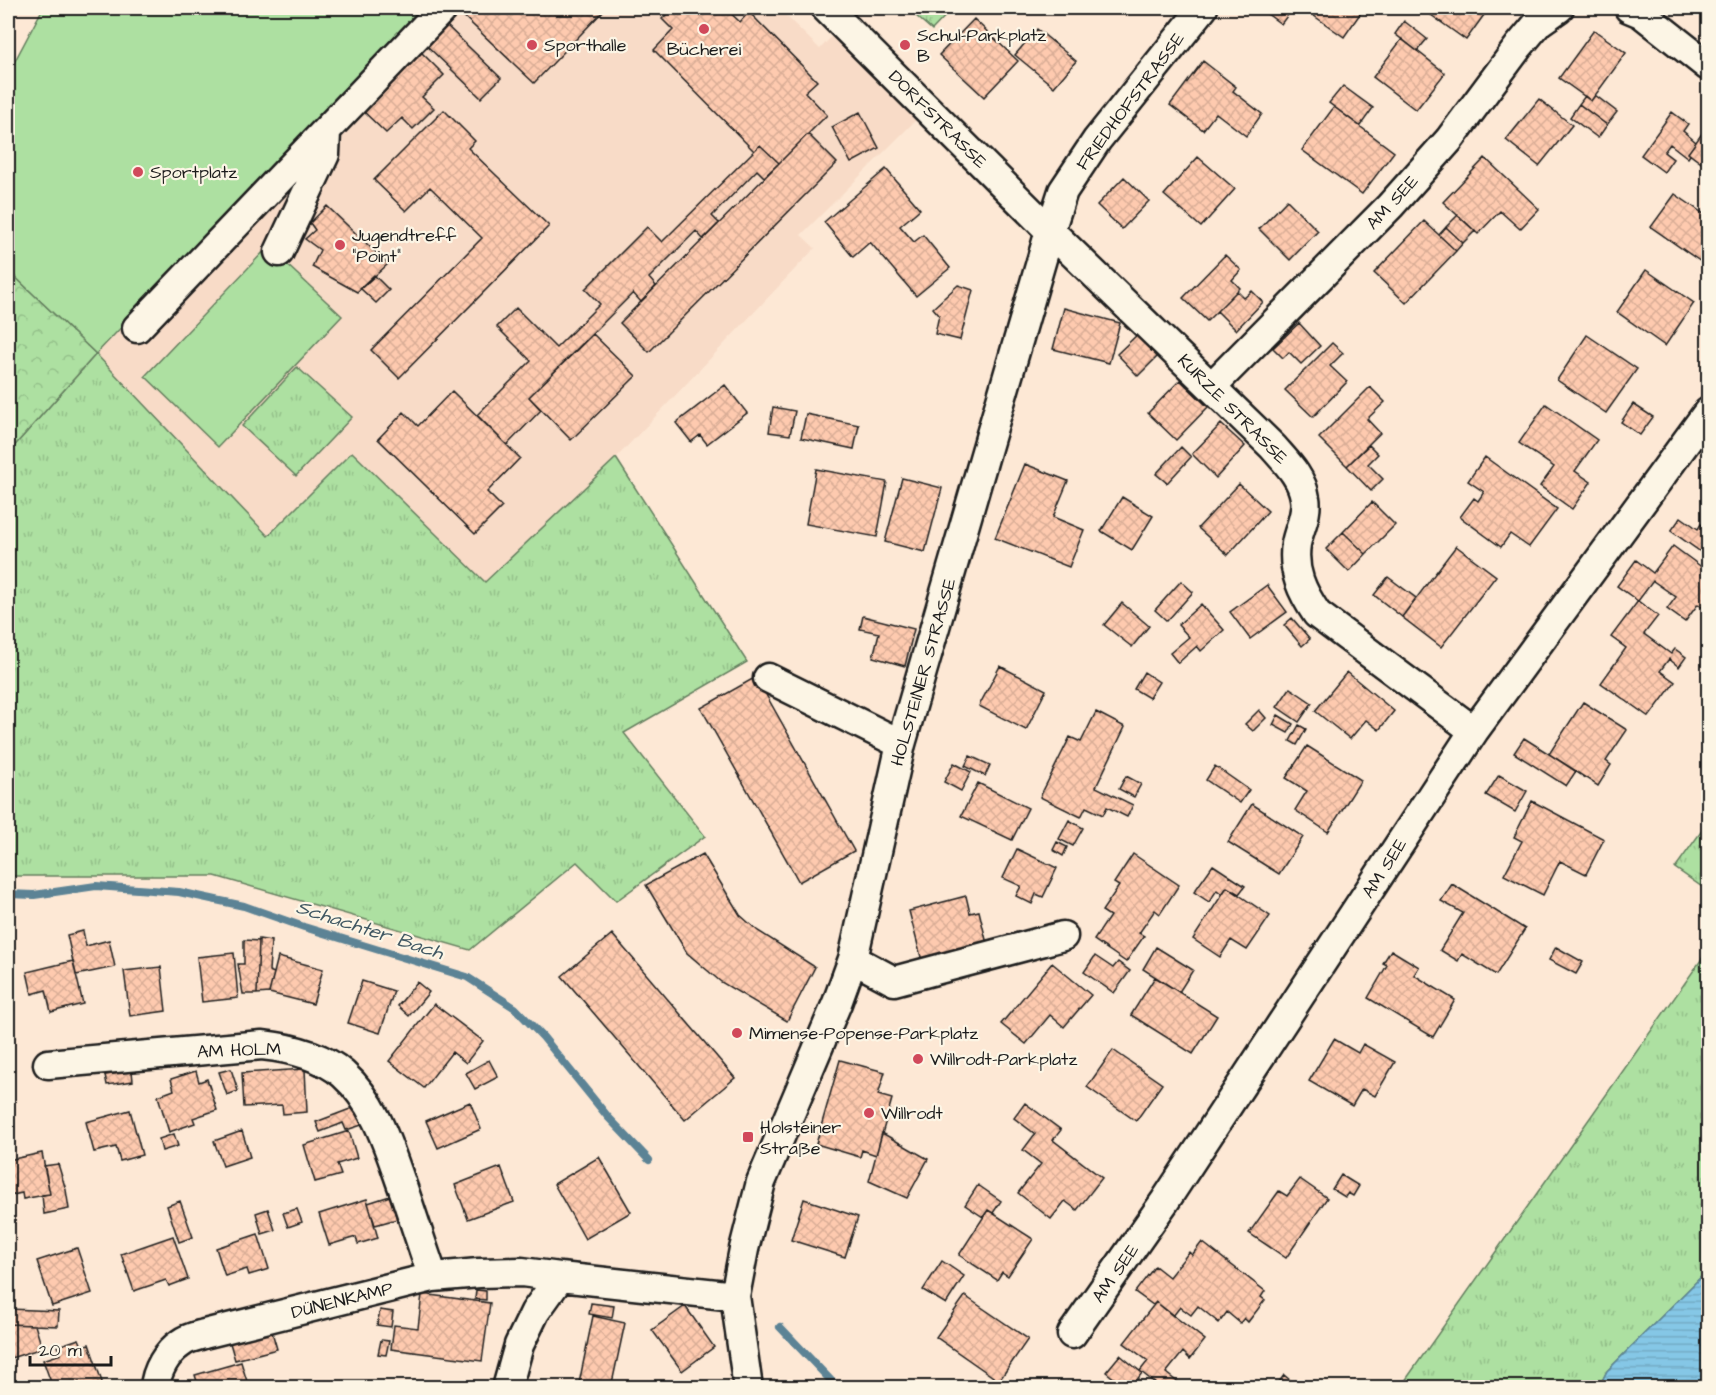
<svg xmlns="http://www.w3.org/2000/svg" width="1716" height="1395" font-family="'Architects Daughter',sans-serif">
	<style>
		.built { fill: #f8dbc7 }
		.grass { fill: url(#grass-tufts); stroke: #647e5e; stroke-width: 1.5 }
		.forest { fill: url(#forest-crowns); stroke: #647e5e; stroke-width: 1.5 }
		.pitch { fill: #ade0a1; stroke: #647e5e; stroke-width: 1.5 }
		.water { fill: url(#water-rules); stroke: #5b8395; stroke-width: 1.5 }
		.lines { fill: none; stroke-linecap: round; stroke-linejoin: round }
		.stream { stroke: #5b8395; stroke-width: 8 }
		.building { fill: url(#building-cross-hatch); stroke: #1c1c1c; stroke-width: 1.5 }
		.minor-casing { stroke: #1c1c1c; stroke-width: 33 }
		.minor { stroke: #fcf5e5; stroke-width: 28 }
		.poi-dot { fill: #d1495b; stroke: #fcf5e5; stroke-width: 2 }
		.labels { text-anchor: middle; stroke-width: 4.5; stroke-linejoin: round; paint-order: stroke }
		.poi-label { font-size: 18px; fill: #1c1c1c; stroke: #fcf5e5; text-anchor: start }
		.street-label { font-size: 18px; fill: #1c1c1c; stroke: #fcf5e5 }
		.water-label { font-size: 20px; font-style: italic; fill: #415863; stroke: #fcf5e5 }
	</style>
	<defs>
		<pattern id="grass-tufts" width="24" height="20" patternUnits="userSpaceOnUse" patternTransform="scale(1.5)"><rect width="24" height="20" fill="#ade0a1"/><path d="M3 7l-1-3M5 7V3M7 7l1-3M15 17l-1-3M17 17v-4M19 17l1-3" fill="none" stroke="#94c08a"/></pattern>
		<pattern id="forest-crowns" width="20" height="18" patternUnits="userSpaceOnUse" patternTransform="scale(1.5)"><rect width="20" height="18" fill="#ade0a1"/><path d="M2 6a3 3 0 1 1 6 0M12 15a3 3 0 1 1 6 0" fill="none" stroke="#94c08a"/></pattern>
		<pattern id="water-rules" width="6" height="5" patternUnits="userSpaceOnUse" patternTransform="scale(1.5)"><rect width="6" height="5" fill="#85c7e6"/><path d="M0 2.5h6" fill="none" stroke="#72aac5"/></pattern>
		<pattern id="building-cross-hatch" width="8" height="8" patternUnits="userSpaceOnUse" patternTransform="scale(1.5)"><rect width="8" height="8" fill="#fecaaf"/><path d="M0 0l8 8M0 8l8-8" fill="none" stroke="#d9ad96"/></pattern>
	</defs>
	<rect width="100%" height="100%" fill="#fde8d5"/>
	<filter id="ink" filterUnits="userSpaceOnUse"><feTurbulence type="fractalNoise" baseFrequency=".0167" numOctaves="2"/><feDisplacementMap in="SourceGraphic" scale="12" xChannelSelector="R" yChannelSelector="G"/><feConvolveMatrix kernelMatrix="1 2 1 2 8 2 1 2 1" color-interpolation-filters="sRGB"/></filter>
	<g filter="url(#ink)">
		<path class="built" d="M424,8h354l42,41 14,-15 84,84 -117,117 14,13 -199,210 -131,125 -133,-131 -84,84 -172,-182z"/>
		<path class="grass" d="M907,8h46l-21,22z
			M96,354l172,182 84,-84 133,130 131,-124 131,204 -123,71 81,103 -89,65 -39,-39 -107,88 -255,-74h-207v-423z
			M297,367l55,50 -56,59 -54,-50z
			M1708,822v69l-33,-23z
			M1708,950v320l-101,101 -8,16 -199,1z"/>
		<path class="forest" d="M8,270l88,84 -88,99z"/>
		<path class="pitch" d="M43,8h381l-328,346 -88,-84v-196z
			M268,247l74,69 -124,131 -73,-71z"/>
		<path class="water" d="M1708,1270v117h-109l8,-16z"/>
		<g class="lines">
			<path class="stream" d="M8,894l26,1 62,-9 83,6 65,14 60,21 163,50 48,31 28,29 65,80 41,43
				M780,1327l58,61"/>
		</g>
		<path class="building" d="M455,8h151l-72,75z
			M673,8h52l15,14 9,-10 68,69 -12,11 22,23 -48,48 -19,-18 -6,6 -100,-101 19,-20 -11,-11z
			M1259,8h34l-12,16z
			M1310,8h54l-20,29 -37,-26z
			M1426,8h63l-23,32 -42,-30z
			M974,19l44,42 -34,36 -45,-42z
			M1404,21l23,18 -10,12 -22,-17z
			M444,23l57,55 -20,20 -56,-54z
			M1037,29l39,32 -22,26 -39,-32z
			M1594,30l32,23 -35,48 -32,-23z
			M1402,39l43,34 -29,37 -43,-33z
			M421,52l23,23 -22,22 12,11 -21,21 -11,-11 -16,15 -23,-22z
			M1203,61l33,26 -3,4 29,23 -16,22 -30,-23 -13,17 -33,-25z
			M1343,86l30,22 -13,18 -31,-23z
			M1595,95l22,17 -10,13 -28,-21 6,-8 6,5z
			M1539,99l33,26 -33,41 -33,-26z
			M1579,104l28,21 -9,13 -28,-21z
			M1334,107l60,45 -32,42 -60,-44z
			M444,110l31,31 -7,7 81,78 -150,152 -28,-28 111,-112 -52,-51 -24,24 -32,-31z
			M860,112l19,36 -28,15 -19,-36z
			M1672,112l16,12 -5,7 13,11 -8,11 2,2 -2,3 -18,-14 -6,8 9,7 -9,13 -23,-17z
			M1708,125v43l-20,-15z
			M808,134l29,29 -188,189 -29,-29z
			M760,145l19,18 -15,14 -7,-7 -45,46 7,7 -16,16 -7,-8 -47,47 7,8 -15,16 -8,-9 -104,104 12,13 -34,35 -30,-30 54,-54 -34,-34 19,-19 40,40 44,-44 -15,-15 62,-62 15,15z
			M1198,157l37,32 -34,38 -37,-32z
			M1485,158l54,51 -19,20 -20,-18 -22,23 -35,-32z
			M886,169l34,40 -20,17 14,16 9,-7 27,33 -34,28 -46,-54 -17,15 -29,-35z
			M1124,177l25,24 -27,28 -25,-24z
			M1675,194l33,23v41l-4,6 -53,-37z
			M1287,200l31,31 -28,29 -31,-31z
			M327,206l61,58 -31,28 -45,-25 8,-17 -15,-11 10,-9 -5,-7z
			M1458,215l17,16 -12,12 -17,-16z
			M1424,221l32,30 -50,52 -32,-30z
			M1446,227l17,16 -7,8 -17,-16z
			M1225,255l16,15 -9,10 8,8 -33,33 -24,-23z
			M1646,270l48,33 -29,43 -48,-34z
			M374,275l15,15 -13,13 -16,-15z
			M958,285l15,5 -13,50 -25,-6 4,-19 -6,-7z
			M1237,291l7,7 8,-7 11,11 -27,28 -19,-19z
			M1064,308l56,15 -11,40 -56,-14z
			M1299,323l21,23 -19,18 -12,-12 -6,6 -10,-10z
			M1139,333l21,21 -22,22 -21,-22z
			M593,334l43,42 -65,64 -42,-43z
			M1587,335l50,34 -31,44 -49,-33z
			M1332,343l11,10 -13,13 17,16 -34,35 -28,-27z
			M1180,380l28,27 -32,33 -28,-27z
			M725,385l22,28 -40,31 -7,-9 -9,7 -15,-19z
			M1370,387l15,15 -18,17 13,14 -33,33 -28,-28z
			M452,391l68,67 -33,34 15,15 -27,27 -97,-95 26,-27 14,14z
			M1546,404l51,36 -22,31 16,11 -19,27 -32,-23 14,-19 -35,-24z
			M1633,404l20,13 -13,18 -19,-13z
			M773,407l22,4 -5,24 -21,-3z
			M806,414l53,11 -5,24 -53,-11z
			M1221,424l24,22 -29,32 -24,-24z
			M1369,445l9,9 -10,10 15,15 -12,12 -24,-25z
			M1181,447l10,10 -24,26 -11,-9z
			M1485,457l72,52 -28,38 -19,-13 -9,13 -41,-30 14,-19 4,3 6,-9 -16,-11z
			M1025,464l43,17 -15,36 31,13 -15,37 -74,-29z
			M816,469l71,13 -10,55 -71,-13z
			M902,478l40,10 -17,64 -40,-10z
			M1239,484l29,27 -40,44 -30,-27z
			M1122,497l31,19 -21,34 -31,-19z
			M1372,502l23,23 -29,29 -23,-22z
			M1681,517l17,12 3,-5 7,5v-1v29l-37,-26z
			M1343,532l23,22 -17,18 -23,-23z
			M1456,546l40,30 -55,71 -39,-30z
			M1673,546l30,22 3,-4 2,2v46l-10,-8 -13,18 -18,-13 9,-12 -23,-16 -15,20 -21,-15 19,-26 17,13z
			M1388,577l28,21 -14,19 -28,-22z
			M1181,581l12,11 -26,29 -12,-11z
			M1267,585l20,27 -37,27 -20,-27z
			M1638,601l20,15 -14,18 27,20 4,-5 11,8 -7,10 -10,-8 -9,12 15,11 -26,35 -48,-34 25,-35 -15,-11z
			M1122,603l27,23 -17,21 -28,-22z
			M1201,604l23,26 -23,21 -4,-5 -19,17 -8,-10 19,-16 -11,-12z
			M863,616l51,13 -9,37 -32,-9 6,-24 -19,-4z
			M1292,618l18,21 -8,7 -18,-21z
			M1000,666l46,24 -20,40 -47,-24z
			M1144,672l15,10 -10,16 -15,-9z
			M1347,672l47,39 -15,19 -13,-10 -16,19 -35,-28z
			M756,677l98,174 -55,31 -98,-174z
			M1290,688l22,15 -13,19 -22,-15z
			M1583,702l44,28 -21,31 5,4 -13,21 -49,-32z
			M1259,710l7,8 -13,13 -8,-7z
			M1096,712l29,15 -29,60 37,18 -6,12 -20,-10 -4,8 -17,-8 -5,10 -41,-20 30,-60 11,5z
			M1278,715l15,9 -5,9 -15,-8z
			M1299,725l7,4 -9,16 -7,-4z
			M1524,738l52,33 -10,15 -52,-33z
			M1307,746l54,34 -33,52 -33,-22 12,-19 -21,-13z
			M970,756l20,9 -5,11 -20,-10z
			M954,763l17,9 -10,19 -17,-9z
			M1215,766l34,24 -9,13 -34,-23z
			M1499,775l28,16 -12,21 -29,-17z
			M1126,776l15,8 -7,13 -15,-8z
			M978,783l50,25 -16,32 -51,-24z
			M1532,801l72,38 -18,35 -26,-13 -17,34 -39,-20 18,-34 -8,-4z
			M1252,804l51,33 -24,37 -51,-32z
			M1069,820l14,8 -10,18 -14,-7z
			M1057,842l10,5 -4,9 -10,-6z
			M1017,849l40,19 -14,29 -7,-3 -4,10 -16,-8 5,-10 -18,-8z
			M703,854l37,61 18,16 57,36 -28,54 -66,-39 -34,-29 -41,-68z
			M1133,854l46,31 -19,29 -5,-4 -16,23 5,3 -18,26 -32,-22 16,-24 -8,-5 17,-25 -5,-3z
			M1213,865l32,21 -6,8 -12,-7 -5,7 -5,-4 -8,12 -15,-10z
			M1452,884l73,45 -29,46 -34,-21 -4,7 -18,-11 23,-37 -22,-12z
			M1227,887l43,29 -23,34 -16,-10 -11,17 -27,-18z
			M966,896l4,17 9,-2 8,33 -65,17 -13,-50z
			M83,931l3,15 23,-6 6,27 -39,8 -9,-40z
			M612,934l123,144 -50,42 -123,-144z
			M259,939l12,2 -2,30 5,2 -5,20 -12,1z
			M244,940l15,1 -2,53h-14l-5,-30h6z
			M1156,947l37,23 -14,22 -36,-23z
			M1556,947l27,15 -7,12 -27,-14z
			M1391,950l28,17 -5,8 41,25 -22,37 -65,-39 19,-33 -4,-2z
			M234,953l4,45 -36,4 -5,-45z
			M1095,956l18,12 5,-6 12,9 -16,22 -30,-21z
			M278,957l45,12 -10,35 -44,-11z
			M73,961l10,43 -32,8 -5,-22 -14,4 -5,-22z
			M1052,963l39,32 -27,32 -14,-12 -24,29 -25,-20z
			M161,967l5,44 -36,5 -6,-45z
			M1155,977l62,39 -24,38 -62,-39z
			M362,981l32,10 -14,42 -32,-10z
			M417,982l12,10 -20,24 -11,-10z
			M434,1004l49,37 -17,22 -14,-11 -28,36 -35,-27z
			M1334,1039l24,14 5,-9 32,18 -20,34 -13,-7 -10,17 -43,-25z
			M1113,1050l49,34 -26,37 -49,-34z
			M489,1060l9,17 -23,12 -9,-16z
			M840,1060l45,12 -7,23 14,4 -16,56 -14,-5 -2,7 -44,-13z
			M231,1069l7,22 -11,4 -8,-23z
			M305,1069l2,43 -24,2 -1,-9 -38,2 -2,-34z
			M132,1071l1,10 -26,4 -2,-10z
			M196,1071l3,11 8,-3 10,31 -24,8 2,5 -26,9 -11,-36 16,-6 -3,-11z
			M470,1102l11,27 -43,19 -12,-27z
			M1025,1103l36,27 -8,10 49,38 -25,32 -12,-9 -14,18 -33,-26 23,-29 -18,-14 12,-16 -21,-16z
			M358,1106l7,18 -19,6 -3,-7 -23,9 -4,-10z
			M130,1110l12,45 -22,6 -4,-14 -22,5 -8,-30z
			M242,1131l8,26 -27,9 -9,-25z
			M349,1131l8,27 -20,6 4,11 -26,7 -11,-37z
			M882,1133l46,26 -21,39 -38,-17z
			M174,1134l4,12 -16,5 -3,-12z
			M42,1153l8,41 -27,5 -1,-6 -14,3v-36z
			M599,1157l32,55 -46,27 -31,-55z
			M58,1164l8,26 3,19 -25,5 -2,-19 8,-1 -6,-28z
			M501,1167l13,35 -46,17 -13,-34z
			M1341,1175l18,11 -6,10 -5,-3 -3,4 -13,-8z
			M1300,1179l27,19 -41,60 -37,-25 30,-42 8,5z
			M978,1185l23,16 -8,12 -5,-3 -5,7 -18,-12z
			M390,1196l7,23 -22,6 -7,-22z
			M367,1199l11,39 -20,6 -2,-7 -27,8 -10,-31z
			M804,1199l54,18 -13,40 -54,-17z
			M180,1201l13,36 -14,5 -12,-36z
			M268,1209l7,21 -13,4 -6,-21z
			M297,1209l5,13 -14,5 -5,-14z
			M988,1210l45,29 -25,37 -6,-4 -5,8 -38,-25z
			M258,1234l11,35 -20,6 -2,-6 -22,7 -9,-28z
			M173,1236l15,43 -19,7 -3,-6 -32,11 -13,-37z
			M1202,1242l63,49 -4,6 4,3 -17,22 -4,-4 -4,5 -13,-11 -8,11 -21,-17 -7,9 -11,-8 -7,9 -17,-14 -3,3 -18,-13 20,-26 14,11 20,-25 3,3z
			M77,1248l15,45 -40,13 -15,-45z
			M942,1261l22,15 -18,28 -23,-14z
			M476,1290l10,1v9l-11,-1z
			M422,1294l68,9 -8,58 -91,-12 3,-24 24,3z
			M965,1296l63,43 -29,42 -63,-44z
			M1156,1302l49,38 -15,19 -7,-7 -17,21 19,15h-24l-21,-17 8,-10 -24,-18z
			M591,1303l23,3 -2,12 -23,-4z
			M685,1306l29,41 -32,24 -30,-41z
			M8,1309l51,2 -1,15 -50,-2z
			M380,1310l13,2 -2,15 -14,-2z
			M593,1316l32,7 -14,65h-33z
			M8,1324l27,1 7,23 -31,10 -3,-13z
			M272,1332l5,17 -42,11 -5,-17z
			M79,1339l3,7 7,-2 13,38 -16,6h-5l-2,-6 -16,6h-10l-10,-28 18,-6 -3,-8z
			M381,1340l8,1 -3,14 -8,-1z
			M1120,1355l22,18 -11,15h-5l-20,-16z
			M241,1362l8,26h-50l-4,-13z
			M1284,1375l13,11 -2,2h-15l-3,-3z
			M1114,1378l12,10h-20z"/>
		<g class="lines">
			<g class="minor-casing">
				<path id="minor" d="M826,8l224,223 223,216c13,15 29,30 32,51 3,16 -6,30 -9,46 -4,27 6,48 21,70l157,117
					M1629,8l12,5 67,53
					M279,252l46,-98 1,-22
					M137,328l306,-320
					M1212,386l178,-180 59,-66 70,-94 20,-24 20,-14
					M768,678l133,66
					M853,959l41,22 169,-45
					M48,1064l214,-19c28,3 59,10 81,29 34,30 46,76 61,117 10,29 19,58 29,86
					M1072,1334l93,-133 309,-470 234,-319
					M155,1388c1,-17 12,-36 26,-45 6,-5 16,-7 23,-9l229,-57 46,-4 43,-1 38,5
					M507,1388l12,-43 16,-33 25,-35 175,19
					M748,1388l-13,-92 9,-47 17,-67 76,-179 16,-44 48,-215 149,-513 13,-40 34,-51 106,-132"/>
			</g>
			<use href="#minor" class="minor"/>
		</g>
	</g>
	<g class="poi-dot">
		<circle cx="704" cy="29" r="6"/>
		<circle cx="532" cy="45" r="6"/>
		<circle cx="905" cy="45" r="6"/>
		<circle cx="138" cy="172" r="6"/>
		<circle cx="340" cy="245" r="6"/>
		<circle cx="737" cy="1033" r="6"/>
		<circle cx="918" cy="1059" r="6"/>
		<circle cx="869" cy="1113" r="6"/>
		<rect x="742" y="1131" width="12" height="12" rx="3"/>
	</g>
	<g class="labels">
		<g class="poi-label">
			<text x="917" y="41">Schul-Parkplatz<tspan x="917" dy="21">B</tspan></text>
			<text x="544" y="51">Sporthalle</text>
			<text x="704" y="55" text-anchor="middle">Bücherei</text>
			<text x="150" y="178">Sportplatz</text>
			<text x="352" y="241">Jugendtreff<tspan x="352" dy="21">"Point"</tspan></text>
			<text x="749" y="1039">Mimense-Popense-Parkplatz</text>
			<text x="930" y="1065">Willrodt-Parkplatz</text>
			<text x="881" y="1119">Willrodt</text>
			<text x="760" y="1133">Holsteiner<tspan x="760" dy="21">Straße</tspan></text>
		</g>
		<g class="street-label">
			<text transform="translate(1130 101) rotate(-53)" y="6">FRIEDHOFSTRASSE</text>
			<text transform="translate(938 119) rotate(45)" y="6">DORFSTRASSE</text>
			<text transform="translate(1392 202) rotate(-47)" y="6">AM SEE</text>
			<text transform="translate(1233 409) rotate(45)" y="6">KURZE STRASSE</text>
			<text transform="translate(923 672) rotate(-74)" y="6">HOLSTEINER STRASSE</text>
			<text transform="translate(1384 868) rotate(-57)" y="6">AM SEE</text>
			<text transform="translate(239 1050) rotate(-2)" y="6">AM HOLM</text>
			<text transform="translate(1115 1273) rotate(-55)" y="6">AM SEE</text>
			<text transform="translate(342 1300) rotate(-14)" y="6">DÜNENKAMP</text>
		</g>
		<g class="water-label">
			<text transform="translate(370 929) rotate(18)" y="7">Schachter Bach</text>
		</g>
	</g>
	<rect width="1716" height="1395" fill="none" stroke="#fcf5e5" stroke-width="30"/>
	<rect x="15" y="15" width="1686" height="1365" fill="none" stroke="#1c1c1c" stroke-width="2" filter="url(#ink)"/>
	<path d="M30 1356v9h81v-9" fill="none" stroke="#1c1c1c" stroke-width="3"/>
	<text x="39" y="1356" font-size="18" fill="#1c1c1c" stroke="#fcf5e5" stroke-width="4.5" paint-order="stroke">20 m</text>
</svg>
